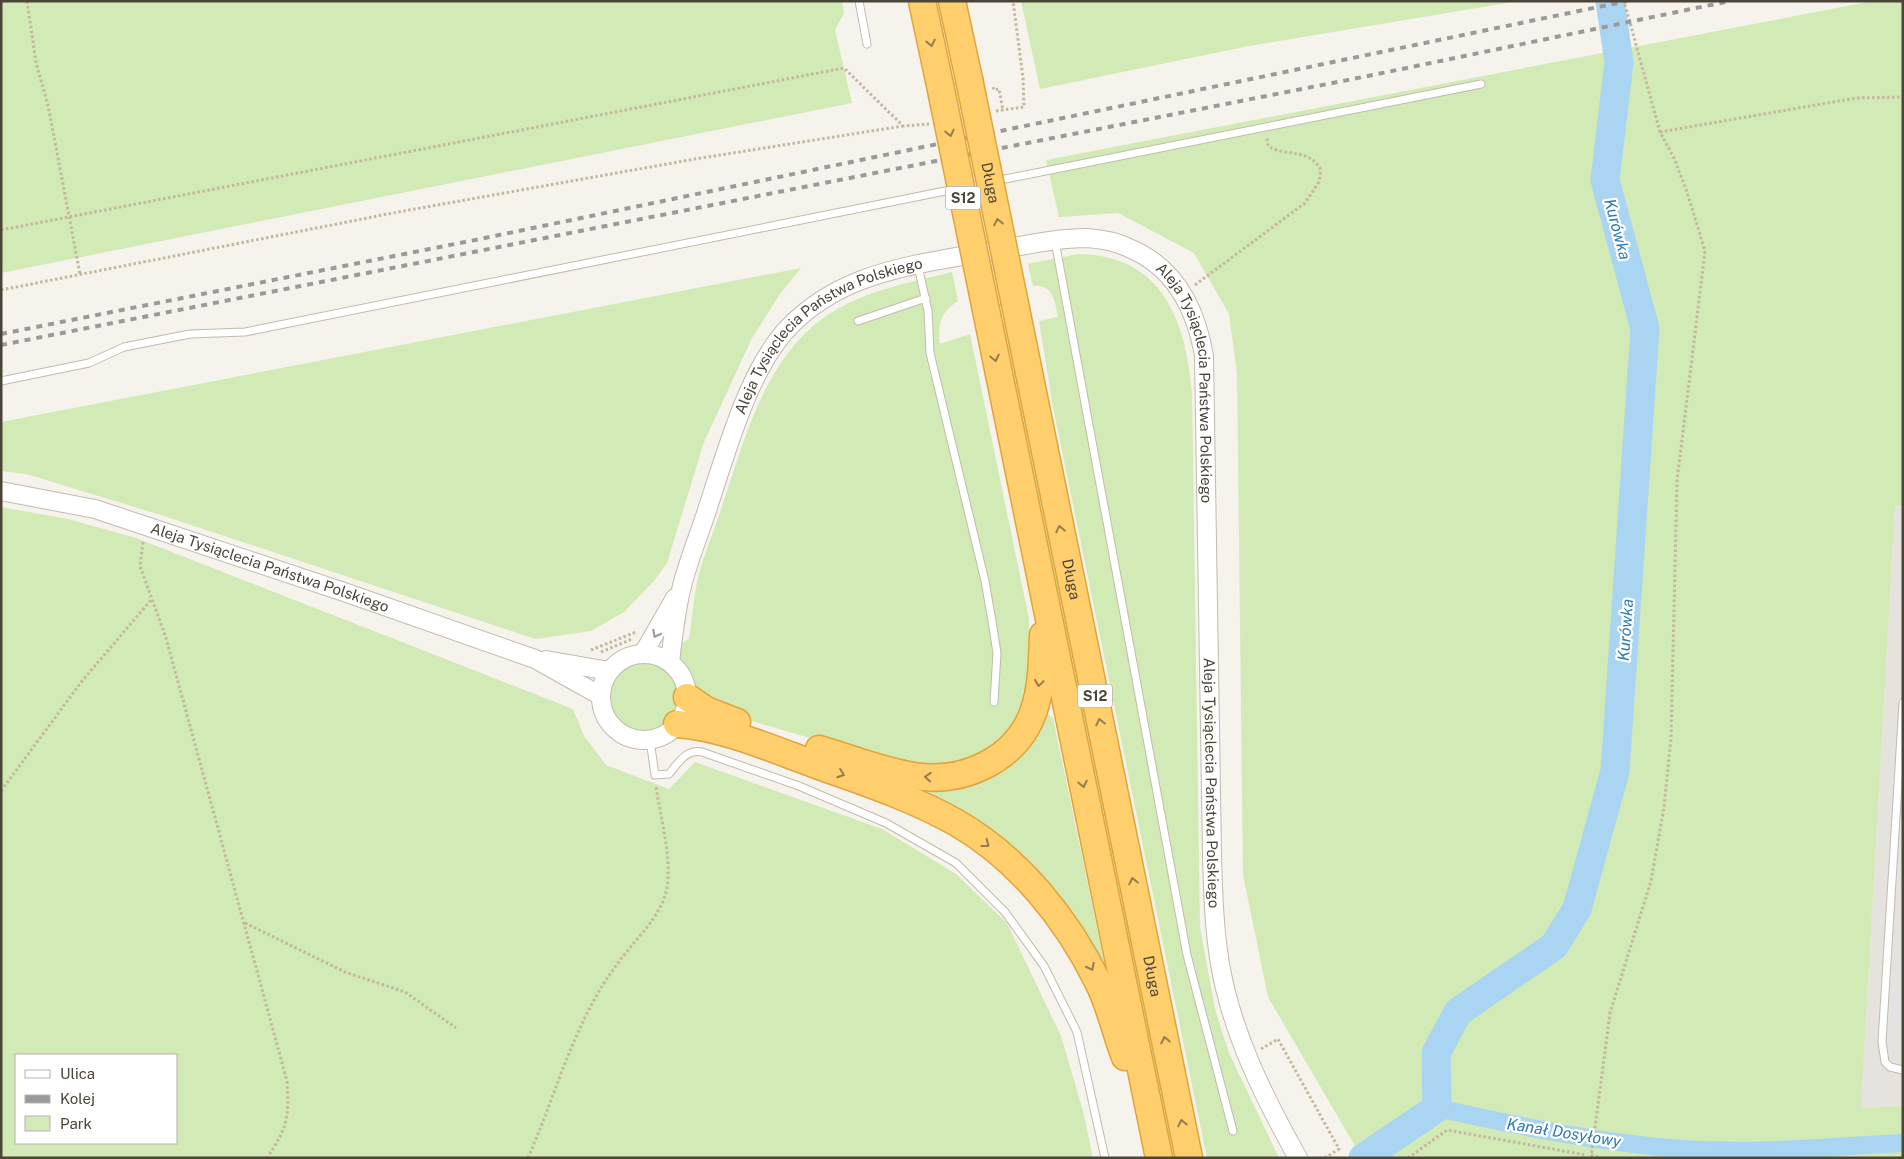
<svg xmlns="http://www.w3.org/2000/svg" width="1904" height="1159" font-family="'Public Sans',sans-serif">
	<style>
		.industrial { fill: #e6e2dd }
		.green { fill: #d2eab5; fill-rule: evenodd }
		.parking { fill: #e5e3e0 }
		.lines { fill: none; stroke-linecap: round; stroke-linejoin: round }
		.canal { stroke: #a9d4f2; stroke-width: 18 }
		.river { stroke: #a9d4f2; stroke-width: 29 }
		.service-casing { stroke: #c2bbae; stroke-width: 9 }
		.tertiary-casing { stroke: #c2bbae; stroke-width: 20 }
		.motorway-casing { stroke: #e0a43c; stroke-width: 29 }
		.path { stroke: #c4b79f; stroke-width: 3; stroke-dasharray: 2.5 2.5; stroke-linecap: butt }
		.service { stroke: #fff; stroke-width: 7 }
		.tertiary { stroke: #fff; stroke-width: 18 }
		.motorway { stroke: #ffcf6e; stroke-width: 26 }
		.rail { stroke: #9a9a9a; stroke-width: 4; stroke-dasharray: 6 6; stroke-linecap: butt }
		.motorway-bridge-casing { stroke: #e0a43c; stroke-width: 29; stroke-linecap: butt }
		.motorway-bridge { stroke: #ffcf6e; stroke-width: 26 }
		.oneway { stroke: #937c4e }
		.oneway2 { stroke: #9c9892 }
		.labels { text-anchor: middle; stroke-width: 4.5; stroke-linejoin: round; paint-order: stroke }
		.shield { fill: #fff; stroke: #817c74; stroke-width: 1 }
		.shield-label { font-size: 14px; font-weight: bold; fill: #4b4439 }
		.street-label { font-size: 15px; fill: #4b4439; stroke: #fff }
		.water-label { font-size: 16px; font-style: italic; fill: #2e7ab2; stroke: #fff }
	</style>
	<rect width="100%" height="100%" fill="#f6f3ec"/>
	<path class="industrial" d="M1895,504l8,1v601l-42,2z"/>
	<path class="green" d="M1,1h841l2,12 -9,17 17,73 -851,170z
		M1021,1h498l-270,45 -209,43z
		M1873,1h30v504h-8l-34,603 42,-2v52h-541l-94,-161 -25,-122 -6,-501 -8,-60 -35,-61 -76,-40 -59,4 -13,-57z
		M1078,254c85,1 108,67 114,139l8,534 15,82 14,44 50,105h-72l-154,-751 -14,-86 19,-4c-3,-15 -5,-34 -25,-31l-5,-22z
		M801,268l-21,26 -28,44 -48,104 -37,121 -13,18 -30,31 -33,19 -55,8 -375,-124 -135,-41 -25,-3v-49z
		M952,272l6,29c-17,10 -21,24 -18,43l30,-10 59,285 1,61 -14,43 -30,31 -51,15 -91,-21 -99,-29 -54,-32 -12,-27 1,-16 9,-5c3,-19 4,-38 8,-57 6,-26 18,-53 26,-79 22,-65 41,-141 99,-184 38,-28 86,-36 130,-47z
		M1006,322l171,836h-6l-171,-834z
		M1,507l67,12 68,19 437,171 11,27 22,29 63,24 26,-27 187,67 74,45 51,49 54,113 22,75 10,47h-1092zM16,1055h160v88h-160z
		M608 698a35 35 0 1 1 70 0a35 35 0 1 1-70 0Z
		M691,711l234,76 121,-74 7,5 54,258 -98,-124z"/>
	<path class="parking" d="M1890,832h13v245l-12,-3 -6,-4 -5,-6 -3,-14z"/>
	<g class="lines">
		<path class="canal" d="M1437,1108c82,18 162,35 246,41 73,5 147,-2 220,-6"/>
		<path class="river" d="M1363,1158l74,-50 -1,-55 22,-41 96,-66 23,-37 38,-138 30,-442 -40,-149 14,-118 -9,-61"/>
		<g class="service-casing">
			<path id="service" d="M859,1l8,43
				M995,181l486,-97
				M1055,241l132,714 46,176
				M918,266l10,45 2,42 55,228 7,40 5,32 -3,49
				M858,321l68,-23
				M1,381l88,-18 35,-16 66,-13 55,-2 740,-149
				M1903,703l-21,339 3,20 5,5 13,3
				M650,740l5,35 14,-1c9,-11 17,-25 33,-22l97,34 87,37 70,40 49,49 39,54 33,66 28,126"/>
		</g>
		<g class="tertiary-casing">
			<g id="tertiary">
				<path id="s1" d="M1,491l94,18 252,84 188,66 66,37"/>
				<path d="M643,654l32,-56"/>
				<circle cx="644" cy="697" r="43"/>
				<path d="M546,660l63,11"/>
				<path id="s2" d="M670,662c3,-26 6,-54 13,-80 7,-26 18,-52 26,-78 18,-54 41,-139 82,-179 19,-19 43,-34 68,-44 44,-17 93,-23 139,-31 29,-5 59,-12 89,-12 14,1 30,4 42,10 46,19 67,61 75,108l8,498c1,37 2,74 8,110 12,70 44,133 78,194"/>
			</g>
		</g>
		<g class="motorway-casing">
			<g id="motorway">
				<path d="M922,1l18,84"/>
				<path d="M952,1l17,78"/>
				<path id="s3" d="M1015,304l174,854"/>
				<path d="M986,310l173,848"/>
				<path d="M687,697l19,13 31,12"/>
				<path d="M677,724c47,3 100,27 145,43 45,16 93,32 135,56 62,36 110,96 141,159 12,23 17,50 27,75"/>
				<path d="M819,749c31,9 63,22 95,27 49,8 103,-16 120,-66 8,-24 8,-50 9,-75"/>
			</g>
		</g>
		<path class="path" d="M27,1l9,62 12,42 32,169
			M993,87l1,3 5,-1 4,21
			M996,111l28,-4 -1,-29 -10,-77
			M1660,132l196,-34 47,-1
			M1,230l843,-162 59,58 26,-2
			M1195,285l110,-82 14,-21 2,-12c-13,-23 -33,-12 -53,-24l-1,-8
			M1,290l397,-78 297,-53 208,-33
			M143,542l-3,24 26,72 121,443c2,38 1,45 -20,77
			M591,650l45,-18
			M601,652l31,-13
			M1,791l81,-110 69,-81
			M245,923l100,49 60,20 51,36
			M1261,1049l17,-10 61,110 -14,9
			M1591,1155l11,3
			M528,1158c29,-66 46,-137 90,-195 17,-24 44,-46 49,-76 5,-30 -7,-71 -11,-101
			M1408,1158l39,-28 139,25
			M1591,1158l19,-145 41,-132 13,-74 7,-69 6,-257 28,-230 -18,-59 -13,-34 -14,-26 -36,-131"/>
		<use href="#service" class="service"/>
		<use href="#tertiary" class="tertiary"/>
		<use href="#motorway" class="motorway"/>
		<path class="rail" d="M1,334l479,-95 1147,-238
			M1,345l1367,-269 362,-75"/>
		<g class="motorway-bridge-casing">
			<g id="motorway-bridge">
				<path id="s4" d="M969,79l46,225"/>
				<path d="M940,85l46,225"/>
			</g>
		</g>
		<use href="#motorway-bridge" class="motorway-bridge"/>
	</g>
	<defs><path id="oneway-chevron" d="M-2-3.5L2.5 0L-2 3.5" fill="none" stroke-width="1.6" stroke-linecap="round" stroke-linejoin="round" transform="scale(1.25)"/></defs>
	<g class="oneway">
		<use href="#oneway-chevron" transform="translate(931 43) rotate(78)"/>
		<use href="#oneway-chevron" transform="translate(950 133) rotate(78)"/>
		<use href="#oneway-chevron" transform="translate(998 222) rotate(-102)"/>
		<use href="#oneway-chevron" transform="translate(995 358) rotate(78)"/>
		<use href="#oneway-chevron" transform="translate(1060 529) rotate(-102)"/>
		<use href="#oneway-chevron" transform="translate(1039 683) rotate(98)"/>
		<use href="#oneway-chevron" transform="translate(1100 722) rotate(-102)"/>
		<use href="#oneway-chevron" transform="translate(841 774) rotate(20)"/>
		<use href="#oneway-chevron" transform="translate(928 777) rotate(-176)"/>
		<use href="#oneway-chevron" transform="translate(1083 784) rotate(78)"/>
		<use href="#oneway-chevron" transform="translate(986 844) rotate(37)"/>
		<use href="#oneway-chevron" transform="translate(1133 881) rotate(-102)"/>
		<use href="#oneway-chevron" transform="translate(1091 967) rotate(63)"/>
		<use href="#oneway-chevron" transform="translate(1165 1040) rotate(-102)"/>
		<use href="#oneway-chevron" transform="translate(1182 1123) rotate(-102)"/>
	</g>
	<use class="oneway2" href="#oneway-chevron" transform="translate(656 634) rotate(118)"/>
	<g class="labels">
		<g class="shield">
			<rect x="945.5" y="186.5" width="35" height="23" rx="4"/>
			<rect x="1077.5" y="684.5" width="35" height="23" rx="4"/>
		</g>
		<g class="shield-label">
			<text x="963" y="203">S12</text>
			<text x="1095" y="701">S12</text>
		</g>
		<g class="street-label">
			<text dy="5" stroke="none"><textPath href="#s4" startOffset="106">Długa</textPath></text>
			<text dy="5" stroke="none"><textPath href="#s2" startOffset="384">Aleja Tysiąclecia Państwa Polskiego</textPath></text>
			<text dy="5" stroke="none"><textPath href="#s2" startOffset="879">Aleja Tysiąclecia Państwa Polskiego</textPath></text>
			<text dy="5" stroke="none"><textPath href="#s1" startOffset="280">Aleja Tysiąclecia Państwa Polskiego</textPath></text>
			<text dy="5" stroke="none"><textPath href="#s3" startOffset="281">Długa</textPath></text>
			<text dy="5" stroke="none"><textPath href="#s2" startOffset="1284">Aleja Tysiąclecia Państwa Polskiego</textPath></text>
			<text dy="5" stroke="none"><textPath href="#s3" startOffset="686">Długa</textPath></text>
		</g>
		<g class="water-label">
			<text transform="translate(1618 229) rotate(75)" y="6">Kurówka</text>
			<text transform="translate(1625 630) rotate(-86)" y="6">Kurówka</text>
			<text transform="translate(1564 1132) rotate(9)" y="6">Kanał Dosyłowy</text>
		</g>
	</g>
	<rect width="1904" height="1159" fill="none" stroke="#4b4439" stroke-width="5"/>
	<rect x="15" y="1054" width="162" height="90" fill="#ffffff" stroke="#b7b4b0"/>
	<rect x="25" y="1070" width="25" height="8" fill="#ffffff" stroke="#b7b4b0"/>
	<text x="60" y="1079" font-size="15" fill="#4b4439">Ulica</text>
	<rect x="25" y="1095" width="25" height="8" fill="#9a9a9a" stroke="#b7b4b0"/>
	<text x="60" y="1104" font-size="15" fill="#4b4439">Kolej</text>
	<rect x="25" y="1116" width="25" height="15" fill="#d2eab5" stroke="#b7b4b0"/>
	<text x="60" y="1129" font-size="15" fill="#4b4439">Park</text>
</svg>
